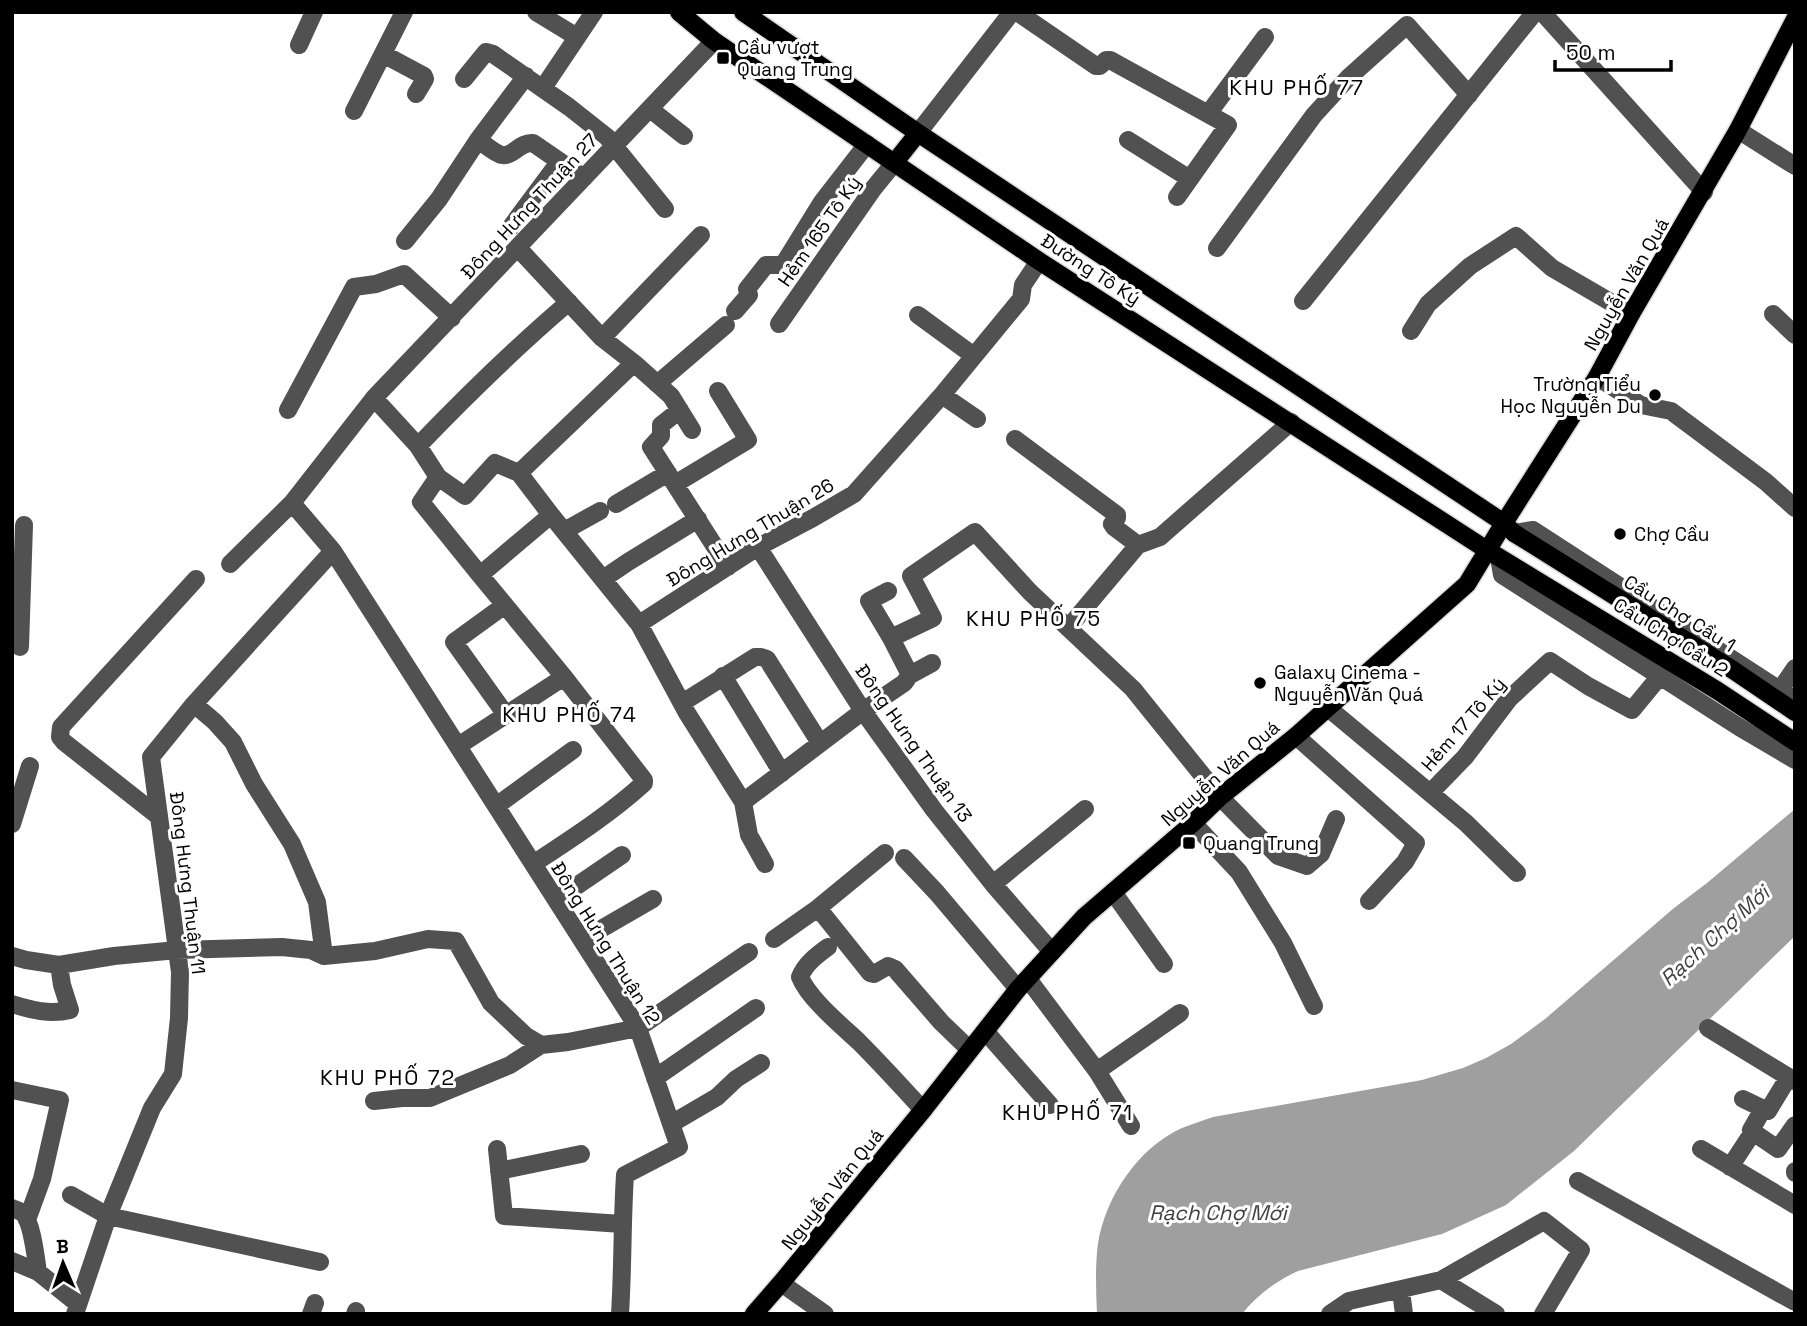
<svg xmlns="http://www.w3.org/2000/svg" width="1807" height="1326" font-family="'Space Grotesk',sans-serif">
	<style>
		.water { fill: #9f9f9f }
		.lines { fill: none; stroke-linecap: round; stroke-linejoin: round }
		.major-casing { stroke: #dbdbdb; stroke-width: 21 }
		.minor { stroke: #515151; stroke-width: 18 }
		.major { stroke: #000; stroke-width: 18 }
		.poi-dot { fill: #000; stroke: #fff; stroke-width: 2.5 }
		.labels { text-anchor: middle; stroke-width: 6; stroke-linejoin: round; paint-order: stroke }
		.poi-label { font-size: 19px; fill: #000; stroke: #fff; text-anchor: start }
		.street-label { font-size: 19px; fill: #000; stroke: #fff }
		.neighbourhood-label { font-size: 21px; letter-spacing: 2px; fill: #000; stroke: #fff }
		.water-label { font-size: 21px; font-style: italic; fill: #404040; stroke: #fff }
	</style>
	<rect width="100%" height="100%" fill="#fff"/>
	<path class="water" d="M1795,809v127l-221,215 -68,54 -64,29 -144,37c-22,10 -41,24 -56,43h-145c-1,-24 -2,-48 1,-71 8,-47 40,-95 84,-115 10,-4 20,-7 31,-11l209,-37 41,-12 23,-10 25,-14 34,-25 129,-111 33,-25z"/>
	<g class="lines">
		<g class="major-casing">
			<path id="major" d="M679,12l35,29 325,220 448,289 231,141 77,51
				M743,12l175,121 586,390 10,10 219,137 62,42
				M895,162l23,-29
				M754,1314l27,-31 142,-173 95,-121 66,-72 109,-94 27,-26 76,-61 171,-152 37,-61 93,-146 34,-63 107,-184 57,-111"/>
		</g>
		<path class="minor" d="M536,12l41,25
			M1017,12l79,54h4l6,-6h4l118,65 -51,72
			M1542,12l162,180
			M299,45l15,-33
			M383,54l41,22 1,3 -9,15
			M464,79l22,-27 7,2 76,53 38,30 58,72
			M543,88l51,-76
			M650,109l34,27
			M354,111l50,-99
			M1208,114l57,-77
			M1738,130l57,36
			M918,133l94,-121
			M478,140l48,-64
			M1128,140l62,39
			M510,228l49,-66
			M405,241l34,-42 39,-59c7,4 16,13 24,15 11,2 17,-13 31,-12l51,35
			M518,248l84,90 32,25 37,33 21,34
			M1217,248l97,-133 34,-37 59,-53 62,70
			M1303,301l232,-289
			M735,311l14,-16 -2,-6 19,-24h17l39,-63 45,-58
			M1773,314l22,21
			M918,315l56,41
			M779,324l94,-135 22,-27
			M1411,331l17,-27 42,-38 46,-30 36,32 79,46
			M602,338l99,-103
			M634,363l-115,110 32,42 88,109 119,-77 55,-29 41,-24 88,-99 79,-96 2,-14 16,-24
			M1597,377l44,28 30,6 95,71 29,26
			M657,384l69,-59
			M942,395l35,24
			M374,398l44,48 20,31 -17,25 59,73 71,-60
			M288,410l66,-123 22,-3 28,-10 48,44
			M680,410l-19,15v11l-10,11 77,120
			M1015,439l102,76v3l-5,6 2,3 24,18
			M418,446c49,-51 97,-98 151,-144
			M438,477l27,19 30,-33 24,10
			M675,484l73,-44 -30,-49
			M292,503l82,-105 340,-357
			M616,504l52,-31
			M564,531l36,-20
			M1514,533l19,-3 262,170
			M758,547l105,164 71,99 59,74 59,68
			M333,551l305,477 41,119 -54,28c-3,46 -2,92 -5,139
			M1499,558l3,17 237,152 56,33
			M480,575l84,102 80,103v3c-34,31 -73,56 -111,81
			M603,579l25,-17 70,-43
			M505,605l-51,37 52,73
			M639,624l48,89 56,89 120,-91 41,-28 6,-8 -19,-37 -22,-37 19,-10
			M1068,628l70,-83 22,-8 131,-115
			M891,638l42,-20 -22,-42 64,-44 55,60 103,97 87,108 58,59 29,10 14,-12 15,-35
			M20,647l4,-122
			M910,675l22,-12
			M723,676l59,97
			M1780,690l15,-22
			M682,703l73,-46h6l6,2 53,84
			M194,704l21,18 18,20 21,42 38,60 25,58 7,54
			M1327,707l139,116 51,50
			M1296,736l120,107 -11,19 -36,39
			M458,746l106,-69
			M1430,793l35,-36 44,-58 41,-38 38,25 44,24 28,-34
			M743,802l6,33 16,29
			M496,806l77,-56
			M158,816l-94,-74 -4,-5 1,-10 135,-148
			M1193,823l46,49 44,71 31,63
			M12,824l18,-58
			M904,858l33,35 81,96
			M993,884l92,-75
			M1113,892l51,72
			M556,900l66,-45
			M818,908l52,65 4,1 14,-8 7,3 46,53 29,28
			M774,939l44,-31 67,-55
			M582,940l71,-41
			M828,947c-11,8 -23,17 -28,30 9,22 41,48 59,65 22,22 43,45 64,68
			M12,956l14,4 33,5 55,-9 63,-6 105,-3 29,3 13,6 51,-5 53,-12 28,2 35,62 35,33 15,9 27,-3 70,-14 111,-76
			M1028,979l69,92 34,55
			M12,1004c19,6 38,11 58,6l-8,-25 -3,-20
			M1708,1028l87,53
			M985,1031l65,74
			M1097,1071l83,-58
			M655,1078l101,-70
			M12,1090l48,10 -18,79 -15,41
			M1743,1099l25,12 20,-33
			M374,1101l28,-3h28l80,-33 31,-20
			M671,1124l46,-27 19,-18 25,-16
			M1753,1132l25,17 17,-24
			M497,1149l7,67 118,8
			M1701,1149l94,56
			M1730,1167l23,-35 -2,-2 12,-21
			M499,1171l82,-17
			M1795,1171v2
			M1578,1181l217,121
			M71,1195l37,21 212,46
			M12,1208c2,1 10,4 11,5 9,9 13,46 15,59
			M12,1261l26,11 40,32
			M1441,1280l55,34
			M781,1283l44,31
			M1401,1291l3,23
			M75,1314l33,-98 44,-108 21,-34 6,-56 1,-46 -29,-215 43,-53 139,-153 -41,-48 -62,61
			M311,1314l4,-11
			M355,1314l1,-3
			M1330,1314l19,-13 92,-21 103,-59 37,29 -38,64"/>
		<use href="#major" class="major"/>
	</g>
	<g class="poi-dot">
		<rect x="716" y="51" width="14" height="14" rx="3.5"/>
		<circle cx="1655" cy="395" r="7"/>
		<circle cx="1620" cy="534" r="7"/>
		<circle cx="1260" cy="683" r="7"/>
		<rect x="1182" y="836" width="14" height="14" rx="3.5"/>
	</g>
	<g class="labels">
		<g class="poi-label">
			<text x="737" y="54">Cầu vượt<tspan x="737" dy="22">Quang Trung</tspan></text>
			<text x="1641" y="391" text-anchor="end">Trường Tiểu<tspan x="1641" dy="22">Học Nguyễn Du</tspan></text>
			<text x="1634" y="541">Chợ Cầu</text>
			<text x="1274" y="679">Galaxy Cinema -<tspan x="1274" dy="22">Nguyễn Văn Quá</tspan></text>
			<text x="1203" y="850">Quang Trung</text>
		</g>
		<g class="street-label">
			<text transform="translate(529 206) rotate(-47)" y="7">Đông Hưng Thuận 27</text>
			<text transform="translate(819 231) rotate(-55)" y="7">Hẻm 165 Tô Ký</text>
			<text transform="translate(1091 269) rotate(33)" y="7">Đường Tô Ký</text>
			<text transform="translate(1626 284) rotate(-60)" y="7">Nguyễn Văn Quá</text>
			<text transform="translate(750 532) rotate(-31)" y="7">Đông Hưng Thuận 26</text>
			<text transform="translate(1680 613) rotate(32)" y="7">Cầu Chợ Cầu 1</text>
			<text transform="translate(1671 637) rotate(32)" y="7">Cầu Chợ Cầu 2</text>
			<text transform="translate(1463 724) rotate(-49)" y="7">Hẻm 17 Tô Ký</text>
			<text transform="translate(914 743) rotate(55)" y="7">Đông Hưng Thuận 13</text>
			<text transform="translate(1220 773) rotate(-41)" y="7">Nguyễn Văn Quá</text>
			<text transform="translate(188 883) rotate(83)" y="7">Đông Hưng Thuận 11</text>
			<text transform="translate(606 943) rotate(58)" y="7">Đông Hưng Thuận 12</text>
			<text transform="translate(832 1189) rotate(-51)" y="7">Nguyễn Văn Quá</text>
		</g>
		<g class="neighbourhood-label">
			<text x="1297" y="95">KHU PHỐ 77</text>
			<text x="1034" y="626">KHU PHỐ 75</text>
			<text x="570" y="722">KHU PHỐ 74</text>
			<text x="388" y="1085">KHU PHỐ 72</text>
			<text x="1068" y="1120">KHU PHỐ 71</text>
		</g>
		<g class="water-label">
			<text transform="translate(1715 936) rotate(-42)" y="7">Rạch Chợ Mới</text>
			<text x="1218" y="1220">Rạch Chợ Mới</text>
		</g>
	</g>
	<rect width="1807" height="1326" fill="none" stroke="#000000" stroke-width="28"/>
	<g transform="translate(63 1263) rotate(358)" stroke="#ffffff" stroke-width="5" paint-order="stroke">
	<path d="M0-5L12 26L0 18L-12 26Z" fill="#000000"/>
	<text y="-10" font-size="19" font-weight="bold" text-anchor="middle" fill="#000000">B</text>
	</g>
	<path d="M1555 60v10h116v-10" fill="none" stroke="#000000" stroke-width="3.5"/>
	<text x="1566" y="60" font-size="21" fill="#000000" stroke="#ffffff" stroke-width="5" paint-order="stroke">50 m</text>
</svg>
